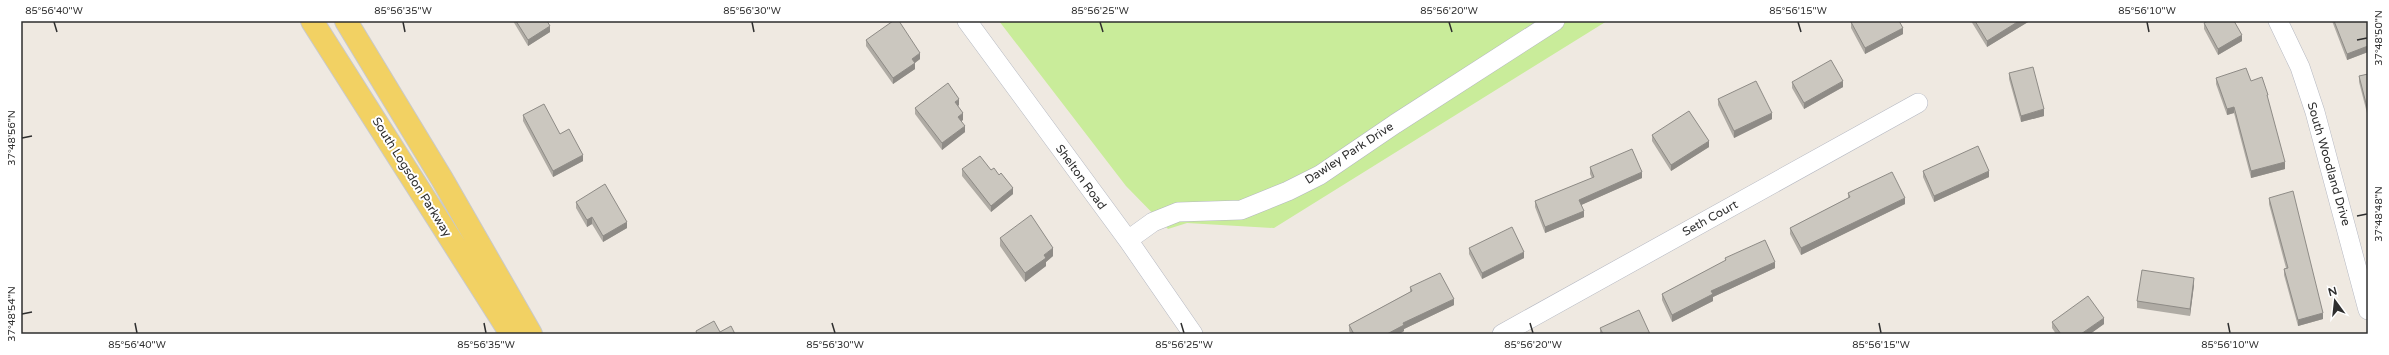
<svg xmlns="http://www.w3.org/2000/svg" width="2389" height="355" font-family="'Varela Round',sans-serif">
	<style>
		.pitch { fill: #c9ec9a }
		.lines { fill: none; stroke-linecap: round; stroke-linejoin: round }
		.minor-casing { stroke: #b4b7c1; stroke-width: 20 }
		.major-casing { stroke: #c9c9c9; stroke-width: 24 }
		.minor { stroke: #fff; stroke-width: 19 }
		.major { stroke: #f2d163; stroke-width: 22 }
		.wall { fill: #afaba4 }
		.shaded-wall { fill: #8e8b86 }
		.building { fill: #cbc7bf; stroke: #8e8b86 }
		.ticks { fill: none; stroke: #2e2e2e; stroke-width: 1.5 }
		.labels { text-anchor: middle; stroke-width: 4; stroke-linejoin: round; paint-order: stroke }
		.street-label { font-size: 12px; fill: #2e2e2e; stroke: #fff }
		.neatline { fill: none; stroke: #2e2e2e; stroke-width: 1.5 }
		.ticks-label { font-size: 10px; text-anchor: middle; fill: #2e2e2e }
	</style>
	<rect width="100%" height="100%" fill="#efe9e1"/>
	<path class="pitch" d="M999,21h608l-333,207 -87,-5 -19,6 -42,-43z"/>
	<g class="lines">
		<g class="minor-casing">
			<path id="minor" d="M967,21l161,219 65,94
				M2278,21l22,46 15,45 53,198
				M1128,240l25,-18 25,-10 63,-2 47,-19 32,-16 75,-51 160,-103
				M1502,334l416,-231"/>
		</g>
		<g class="major-casing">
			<path id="major" d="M312,21l199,313
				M346,21l96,158 89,155"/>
		</g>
		<use href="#minor" class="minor"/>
		<use href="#major" class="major"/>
	</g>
	<path class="wall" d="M513,21h34l3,11 -22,14z
		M1971,21h57v1l-41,25z
		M2332,21h36v31l-21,8z
		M1851,22l52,12 -38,20 -14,-26z
		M2204,23l38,18 -24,14 -14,-26z
		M866,40l54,19 -5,4v6l-22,15 -27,-38z
		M2009,73l35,43 -23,6 -12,-43z
		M2368,74v43l-9,-35v-6z
		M2216,78l35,3 17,20 17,68 -34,9 -17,-65 -7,2 -11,-31z
		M1792,82l51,5 -39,22 -12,-21z
		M1718,99l54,20 -38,19 -16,-33z
		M959,105l-1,1 5,14 -2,1 4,11 -23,18 -27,-36v-6z
		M523,115l37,19 23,27 -30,16 -30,-56z
		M1652,135l57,12 -38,24 -19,-30z
		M1590,167l52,11 -61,27 3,12 -39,16 -10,-26v-6l57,-23 -2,-4z
		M962,169l29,1 22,24 -22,18 -29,-36z
		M1923,171l66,6 -55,25 -11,-25z
		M1848,193l57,11 -104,51 -11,-21v-6l58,-30z
		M2269,198l54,121 -25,7 -14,-51v-6l2,-1 -17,-64z
		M576,202l51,26 -24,14 -11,-18 -5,3 -11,-19z
		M1000,238l53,18 -7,6v4l-21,16 -25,-36z
		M1469,248l55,10 -42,21 -13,-25z
		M1725,258l50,10 -62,29v4l-41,21 -10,-22v-6l63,-33z
		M2194,285l-4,31 -53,-8v-7z
		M1410,287l44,18 -50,24v2l-5,3h-48l-2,-3v-6l61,-33z
		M2052,322l52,2 -14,10h-34l-4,-6z
		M1600,328l50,6h-50z"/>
	<path class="shaded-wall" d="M2019,21h9v1l-41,25v-6z
		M550,26v6l-22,14v-6z
		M1903,28v6l-38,20v-6z
		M2242,35v6l-24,14v-6z
		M2368,46v6l-21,8v-6z
		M920,53v6l-8,6v-6z
		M915,63v6l-22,15v-6z
		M1843,81v6l-39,22v-6z
		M959,99v6l-4,3v-6z
		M2234,107v6l-7,2v-6z
		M2044,109v7l-23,6v-6z
		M963,113v7l-5,3v-6z
		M1772,113v6l-38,19v-7z
		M965,126v6l-23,18v-7z
		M1709,141v6l-38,24v-6z
		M583,155v6l-30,16v-6z
		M2285,162v7l-34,9v-7z
		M1989,171v6l-55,25v-6z
		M1642,172v6l-63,28v-6z
		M1013,188v6l-22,18v-6z
		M1905,198v6l-104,51v-7z
		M1584,211v6l-39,16v-6z
		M592,217v7l-5,3v-7z
		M627,222v6l-24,14v-6z
		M1053,248v8l-7,6v4l-21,16v-9l19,-18z
		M1524,252v6l-42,21v-6z
		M1775,262v6l-62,29v4l-41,21v-7l39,-24z
		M2194,278v7l-4,31v-7z
		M1454,299v6l-50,24v2l-5,3h-12l16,-11z
		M2323,313v6l-25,7v-6z
		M2104,318v6l-14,10h-9z"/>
	<path class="building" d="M516,21h31l3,5 -22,14z
		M893,21h6l21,32 -8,6 3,4 -22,15 -27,-38z
		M1853,21h46l4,7 -38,20 -14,-26z
		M1975,21h44l-32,20z
		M2208,21h26l8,14 -24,14 -14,-26z
		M2334,21h34v25l-21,8z
		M1831,60l12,21 -39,22 -12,-21z
		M2033,67l11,42 -23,7 -12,-43z
		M2246,68l5,13 11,-4 6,18h-1l18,67 -34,9 -17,-64 -7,2 -11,-31z
		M2368,74v37l-9,-35z
		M1756,81l16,32 -38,18 -16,-32z
		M948,83l11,16 -4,3 8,11 -5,4 7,9 -23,17 -27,-35z
		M544,104l16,30 9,-5 14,26 -30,16 -30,-56z
		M1689,111l20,30 -38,24 -19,-30z
		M1978,146l11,25 -55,25 -11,-25z
		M1632,149l10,23 -63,28 5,11 -39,16 -10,-26 59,-24 -4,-10z
		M980,156l11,14 3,-2 5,7 2,-2 12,15 -22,18 -29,-37z
		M1892,172l13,26 -104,50 -11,-20 60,-31 -2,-4z
		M605,184l22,38 -24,14 -11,-19 -5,3 -11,-18z
		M2293,191l30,122 -25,7 -14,-51 4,-1 -19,-70z
		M1031,215l22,33 -9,7 2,3 -21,15 -25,-35z
		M1512,227l12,25 -42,21 -13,-25z
		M1765,240l10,22 -64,29 2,3 -41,21 -10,-21 64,-34 -1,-2z
		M2142,270l52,8 -4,31 -53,-8z
		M1440,273l14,26 -51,24 1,2 -17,9h-33l-5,-9 63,-34 -2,-4z
		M2088,296l16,22 -23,16h-20l-9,-12z
		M1639,310l11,24h-48h1l-3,-6z
		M714,321l6,11 11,-6 4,8h-38l-1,-3z"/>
	<path class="ticks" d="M54,22l3,10M403,22l2,10M752,22l2,10M1100,22l3,10M1449,22l3,10M1798,22l3,10M2147,22l2,10M2357,40l10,-2M22,138l10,-2M2357,216l10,-2M22,314l10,-2M135,323l2,10M484,323l2,10M832,323l3,10M1181,323l3,10M1530,323l3,10M1879,323l2,10M2228,323l2,10"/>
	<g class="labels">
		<g class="street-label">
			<text transform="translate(1349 153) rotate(-33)" y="4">Dawley Park Drive</text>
			<text transform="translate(2329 164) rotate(74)" y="4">South Woodland Drive</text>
			<text transform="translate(412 177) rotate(58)" y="4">South Logsdon Parkway</text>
			<text transform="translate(1081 177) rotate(54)" y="4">Shelton Road</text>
			<text transform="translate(1710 218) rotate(-29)" y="4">Seth Court</text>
		</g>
	</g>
	<rect width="2389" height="355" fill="none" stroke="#ffffff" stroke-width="44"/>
	<g transform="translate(2335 301) rotate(345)" stroke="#ffffff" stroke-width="3" paint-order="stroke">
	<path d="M0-3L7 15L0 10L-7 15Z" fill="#2e2e2e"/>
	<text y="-6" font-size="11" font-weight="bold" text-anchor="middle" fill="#2e2e2e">N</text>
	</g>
	<rect x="22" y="22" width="2345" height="311" class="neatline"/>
	<g class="ticks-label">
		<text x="54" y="14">85°56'40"W</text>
		<text x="403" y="14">85°56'35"W</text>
		<text x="752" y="14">85°56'30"W</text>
		<text x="1100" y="14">85°56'25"W</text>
		<text x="1449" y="14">85°56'20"W</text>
		<text x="1798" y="14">85°56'15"W</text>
		<text x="2147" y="14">85°56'10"W</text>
		<text transform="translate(2378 38) rotate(-90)" y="4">37°48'50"N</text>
		<text transform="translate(11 138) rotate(-90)" y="4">37°48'56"N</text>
		<text transform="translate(2378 214) rotate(-90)" y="4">37°48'48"N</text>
		<text transform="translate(11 314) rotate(-90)" y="4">37°48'54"N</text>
		<text x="137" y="348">85°56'40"W</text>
		<text x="486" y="348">85°56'35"W</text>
		<text x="835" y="348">85°56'30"W</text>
		<text x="1184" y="348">85°56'25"W</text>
		<text x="1533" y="348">85°56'20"W</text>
		<text x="1881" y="348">85°56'15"W</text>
		<text x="2230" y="348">85°56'10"W</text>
	</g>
</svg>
